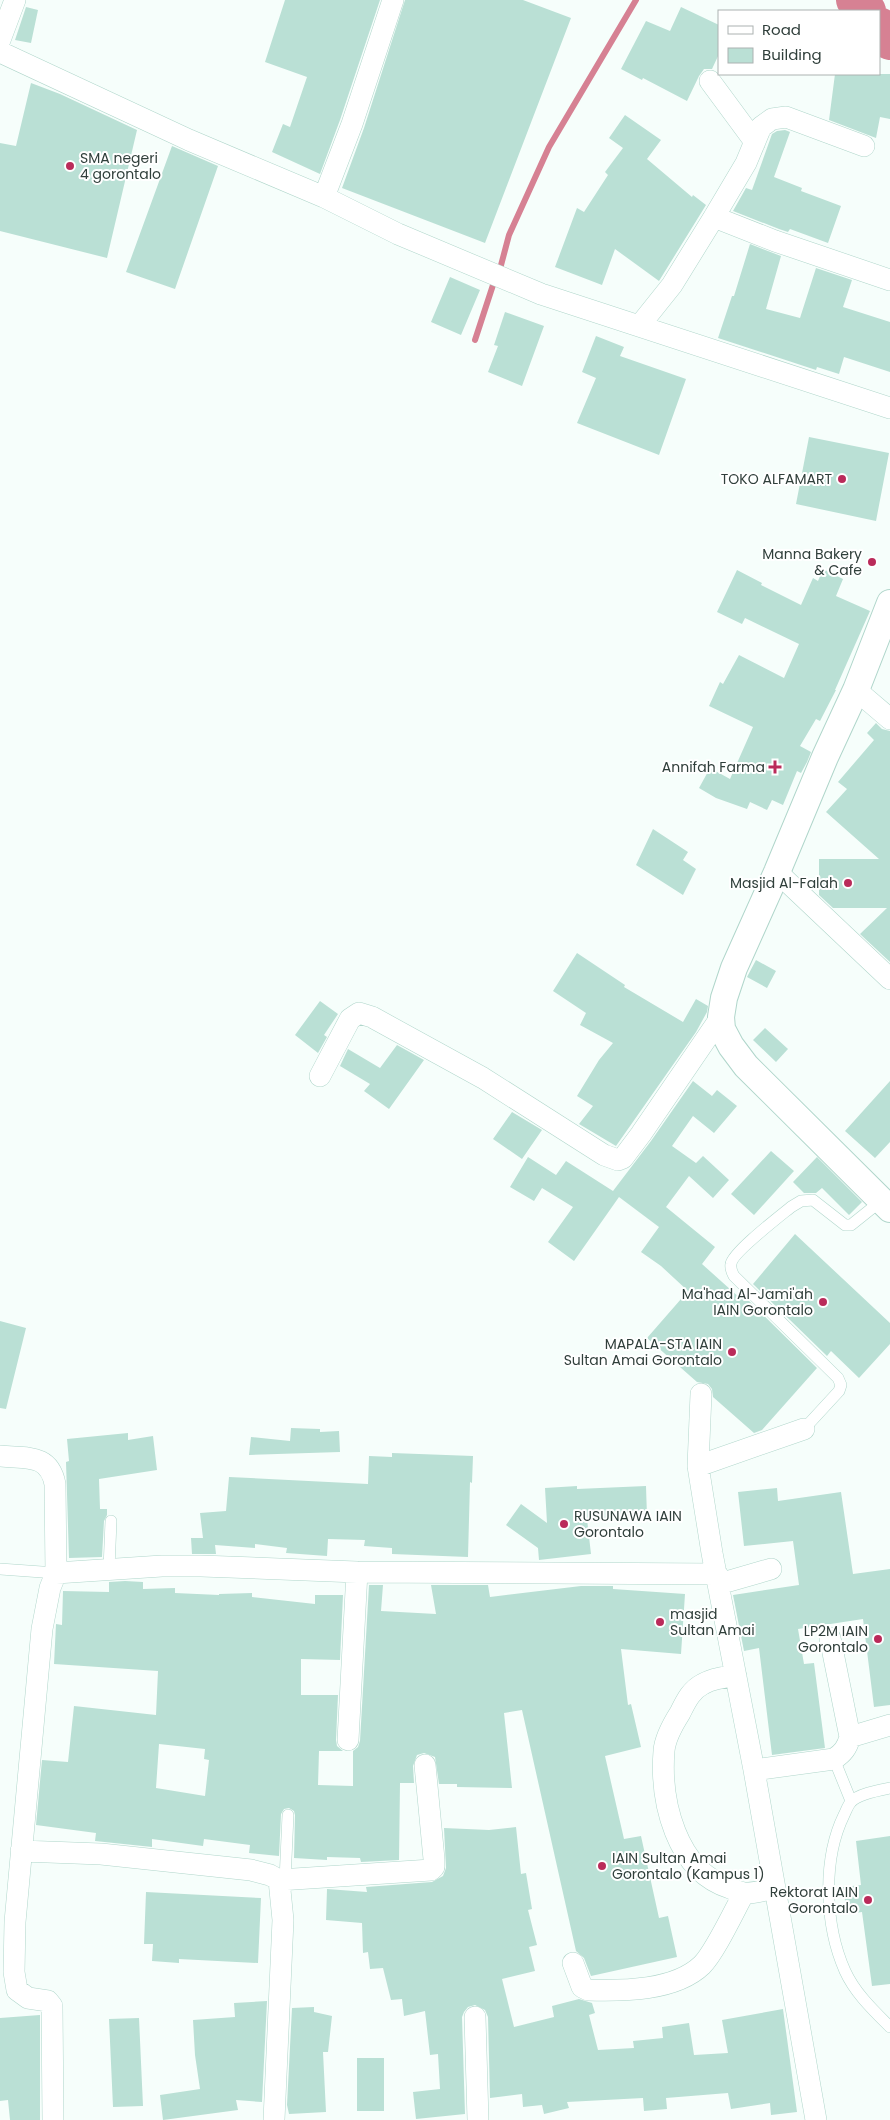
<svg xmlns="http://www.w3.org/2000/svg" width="890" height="2120" font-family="Poppins,sans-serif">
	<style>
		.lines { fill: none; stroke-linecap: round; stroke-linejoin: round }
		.stream { stroke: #d68193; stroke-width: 6 }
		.river { stroke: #d68193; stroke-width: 38 }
		.building { fill: #bae0d5; fill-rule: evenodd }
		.service-casing { stroke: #b0d6cb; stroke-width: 12 }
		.minor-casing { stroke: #b0d6cb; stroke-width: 22 }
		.tertiary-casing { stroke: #b0d6cb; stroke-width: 28 }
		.service { stroke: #fff; stroke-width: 11 }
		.minor { stroke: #fff; stroke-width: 21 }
		.tertiary { stroke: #fff; stroke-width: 26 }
		.poi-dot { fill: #ba2b5a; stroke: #fff; stroke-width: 2 }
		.labels { text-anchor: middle; stroke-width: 4; stroke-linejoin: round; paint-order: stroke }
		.poi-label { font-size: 14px; fill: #303f3b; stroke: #fff; text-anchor: end }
	</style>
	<rect width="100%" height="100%" fill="#f6fefb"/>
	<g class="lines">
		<path class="stream" d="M475,340l18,-55 7,-16 9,-34 40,-88 87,-147"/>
		<path class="river" d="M855,0l12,11
			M879,26l11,15"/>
	</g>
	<path class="building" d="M285,0h95l-40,120 -20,54 -48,-22 11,-28 7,3 17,-50 -42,-15z
		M405,0h118l48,18 -86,225 -143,-55 22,-60z
		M26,7l12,3 -7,33 -16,-3z
		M681,7l38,18v29l-7,15h-8l-5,7 -12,25 -44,-23 -1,2 -21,-11 25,-48 24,10z
		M835,74h55v45l-10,-2 -4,21 -47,-18z
		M31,83l29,11 77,36 -30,128 -107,-27v-88l16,3z
		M625,115l36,25 -14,19 45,38 1,-2 13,10 -47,76 -44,-32 -13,36 -47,-18 22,-59 7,4 24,-37 -3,-3 18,-24 -14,-10z
		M785,130l5,2 -16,45 28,11 -1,3 40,15 -13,37 -38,-14 -2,3 -9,-3 -46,-18 13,-23 6,2 20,-56 5,-3z
		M172,146l46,20 -43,123 -49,-17z
		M750,244l31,12 -15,53 34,9 16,-50 36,12 -9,27 47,15v50l-46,-15 -5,17 -22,-7 -1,3 -98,-32 14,-42h2z
		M450,277l30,13 -19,45 -30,-13z
		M505,312l39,14 -22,60 -34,-14 10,-26 -4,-1z
		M596,336l28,11 -4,9 66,23 -27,76 -82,-32 19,-45 -14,-6z
		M809,437l80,16 -13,68 -80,-17z
		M823,569l20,10 -7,17 34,15 -35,79h1l-16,31 -4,-2 -16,27 11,6 -4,10 -6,11 -4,-2 -14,34 -11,-5 -5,10 -17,-8 -3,7 -31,-11 -17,-10 11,-20 20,11 23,-52 -44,-21 11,-24 3,2 16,-29 45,23 15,-34 -54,-26 -3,6 -25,-12 20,-42 25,13 -1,2 40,20 12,-27 5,3z
		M876,723l6,6 8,2v231l-30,-28 27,-26h-54l-14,-13v-36h60l-53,-47 21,-23 -9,-7 36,-42 -7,-7z
		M653,829l35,23 -5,8 13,9 -13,26 -47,-30z
		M577,953l48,32 -1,2 59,35 13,-23 12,7 -1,6 -11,20 -80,114 -37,-22 14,-18 -16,-10 22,-36 14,-17 -33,-18 6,-12 -33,-22z
		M756,960l20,11 -9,17 -20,-11z
		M320,1001l18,13 -14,21 3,2 -9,16 -23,-18z
		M765,1028l23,21 -12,13 -23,-22z
		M397,1045l27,15 -35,49 -25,-18 6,-7 -30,-18 8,-17 32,19z
		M693,1081l19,15 5,-6 20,16 -23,27 -21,-17 -21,30 24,17 7,-7 26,24 -16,18 -24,-22 -23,31 49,40 -13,17 39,35 3,-3 73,72 -55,62 -8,3 -41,-36 -1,-8 -4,-5 -11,-2 -50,-44 41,-47 -27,-25 -20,-14 18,-25 -40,-30 -45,64 -26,-19 25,-35 -31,-19 -8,13 -24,-14 18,-30 28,18 10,-14 47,30 38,-50z
		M890,1081v61l-15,16 -30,-27z
		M512,1112l30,18 -20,29 -29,-20z
		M771,1151l23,20 -40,44 -23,-21z
		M817,1157l45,45 -13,13 -27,-27 -6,5h-12l-11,-11z
		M795,1234l95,89v21l-31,34 -28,-27 -4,5 -74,-72z
		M0,1321l26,7 -20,81 -6,-1z
		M291,1428l29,1v3l19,-1 1,21 -91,3 2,-18 39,4z
		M128,1433v7l25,-4 4,34 -58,9 1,30h7v6l-3,6 -2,36 -33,1 -3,-96 3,-1 -2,-22z
		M392,1453l81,3 -1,27 -2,-1 -2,75 -76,-3v-6l-28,-2 1,-6 -37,-1 -1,17 -41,-3 1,-5 -32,-4v4l-40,-3 1,9h-24l-1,-16h12l-3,-25 26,-2 3,-34 139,7 1,-28 23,1z
		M577,1486v3l69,-3 1,31 -60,2 4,35 -52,6 -1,-12 -32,-23 15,-21 26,19 -2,-35z
		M777,1488l1,13 63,-9 12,82 37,-5v136l-16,2 -11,-88 -65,10 6,35 10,-1 11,85 -53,7 -13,-107 -15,3 -11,-56 66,-10 -6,-44 -49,5 -6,-54z
		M125,1581l18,1v7l32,-1v5l44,2v-1l33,-1v4l63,7v-9h28l-3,65 -39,-1v36h37l-2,45 1,6 6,5h-24l-1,34 35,1v-35l5,-4 2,-6 9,-156h14l-2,26 55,3 -5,-29h57l2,12 91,-11h32v3l72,5 -4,60 -60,-5 7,56 3,-1 10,43 -36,9 19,83 17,-3 18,82 9,-2 9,41 -86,19 -7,-18 -8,-7 -54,-241 -18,3 8,75 -55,-1v-3h-18l-4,-27 -11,-4 -7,2 -4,11 1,17h-14l-1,77 -38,2 -1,-4 -33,-1v3l-33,-2 1,-43 -1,-4 -5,-3 -5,1 -3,5 -2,42 -30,-3 1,-8 -46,-6 -1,7 -51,-7v8l-57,-6 1,-8 -60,-8 6,-65 26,2 6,-56 82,9 2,-44 -104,-7 2,-40 6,1 1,-34 46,1v-10zM159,1744l46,5 -1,10 5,1 -4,36 -49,-8z
		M516,1827l5,47 5,-1 6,36 -4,1 9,35 -8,2 6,24 -33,8 12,48 40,-10 -2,-11 27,-7 13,4 3,10 -6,2 9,35 36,-2 -1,-7 30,-3 -1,-11 27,-4 5,32 34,-2 -6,-33 61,-11 14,103 -26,3 -1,-12 -39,6 -3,-16 -62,5 1,11 -23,2 -1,-13 -76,4 2,6 -25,6 -2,-9 -19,2 -1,-13 -32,4 -2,-81 -3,-7 -10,-5 -7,2 -4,5 -2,5 3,97 -49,5 -3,-27 27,-3 -2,-35 -8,1 -5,-44 -21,5 -2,-17 -11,1 -8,-32 -13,1 -2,-17 -5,1 -1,-30 -36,-3 1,-31 40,3 -1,-5 66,-5 11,-6 3,-8 -2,-40 45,2z
		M890,1836v148l-18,2 -10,-74 -15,2 -4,-27 18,-2 -5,-44z
		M146,1892l115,6 -3,65 -79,-4v4l-27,-2 1,-17h-9z
		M267,2001l-5,101 -26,-2 2,10 -75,10 -3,-25 40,-6 -5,-34 -2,-35 42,-3 -1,-14z
		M314,2007v5l18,4 -4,36h-5l3,60 -37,2 -2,-9 5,-97z
		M40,2015v105h-30l-2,-20 -8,1v-83z
		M139,2018l4,88 -30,1 -4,-88z
		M357,2058h27v53h-27z"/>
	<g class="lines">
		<g class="service-casing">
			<path id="service" d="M804,1429l35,-38 2,-6 -3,-7 -104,-102c-2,-4 -4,-7 -3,-12 1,-11 49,-48 60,-57l10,-6 12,-1 32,25h6l30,-24
				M0,1569l56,4
				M109,1569l2,-48
				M834,1759l17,42
				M890,1788c-10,2 -32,6 -39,14 -3,3 -5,9 -7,13 -22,45 -19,111 1,156 10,22 28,39 45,56
				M285,1880l3,-65"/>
		</g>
		<g class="minor-casing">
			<path id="minor" d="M0,40l15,-40
				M0,52l189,88 135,57 74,37 143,60 349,114
				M710,81l45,61
				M324,197l28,-73 41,-124
				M714,217l61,24 115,39
				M640,325l32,-40 42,-68 32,-54 15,-36 11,-8 14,-2 78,29
				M856,690l34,29
				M777,872l113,107
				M320,1076l30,-57 9,-6 13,4 111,61 121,77 14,5 5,-2 18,-24 80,-117
				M701,1394l-3,72 14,87 42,217 62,350
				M0,1456c26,3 49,-3 55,28l1,89 -6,15 -8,41 -27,293 -1,50 3,18 11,8 20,3 4,5 1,114
				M698,1466l106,-37
				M56,1573l106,-7h39l156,6 360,2
				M719,1584l52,-15
				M736,1676c-11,1 -23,2 -33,8 -12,6 -17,17 -23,29 -7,11 -15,25 -16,38 -4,50 12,120 66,137 4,2 9,4 14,5 9,1 21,-3 30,-5
				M850,1737l40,-12
				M348,1740l9,-168
				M754,1770l80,-11c9,-6 13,-11 16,-22l-20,-99
				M21,1851l80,3 150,16 19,5 9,5 4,40 -9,200
				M279,1880l152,-10 3,-3v-8l-9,-94
				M573,1963l9,24 6,3c35,1 87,1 114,-25 13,-13 32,-54 42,-72
				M475,2017l3,103"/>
		</g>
		<g class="tertiary-casing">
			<path id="tertiary" d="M890,603l-34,87 -31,67 -48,115 -43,96 -10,30 -3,19 1,12 9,17 15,20 144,143"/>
		</g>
		<use href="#service" class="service"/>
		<use href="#minor" class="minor"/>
		<use href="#tertiary" class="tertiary"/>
	</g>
	<g class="poi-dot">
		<circle cx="70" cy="166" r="5"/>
		<circle cx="842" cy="479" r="5"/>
		<circle cx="872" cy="562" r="5"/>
		<path d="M772.5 759.5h5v5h5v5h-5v5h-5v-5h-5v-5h5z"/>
		<circle cx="848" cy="883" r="5"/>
		<circle cx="823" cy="1302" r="5"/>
		<circle cx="732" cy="1352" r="5"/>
		<circle cx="564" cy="1524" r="5"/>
		<circle cx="660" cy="1622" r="5"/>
		<circle cx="878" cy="1639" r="5"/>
		<circle cx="602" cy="1866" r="5"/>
		<circle cx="868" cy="1900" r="5"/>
	</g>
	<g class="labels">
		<g class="poi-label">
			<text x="80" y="163" text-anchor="start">SMA negeri<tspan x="80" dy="16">4 gorontalo</tspan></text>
			<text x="832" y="484">TOKO ALFAMART</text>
			<text x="862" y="559">Manna Bakery<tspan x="862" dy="16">&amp; Cafe</tspan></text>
			<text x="765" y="772">Annifah Farma</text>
			<text x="838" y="888">Masjid Al-Falah</text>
			<text x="813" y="1299">Ma'had Al-Jami'ah<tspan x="813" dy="16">IAIN Gorontalo</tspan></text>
			<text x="722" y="1349">MAPALA-STA IAIN<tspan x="722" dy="16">Sultan Amai Gorontalo</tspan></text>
			<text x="574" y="1521" text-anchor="start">RUSUNAWA IAIN<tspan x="574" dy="16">Gorontalo</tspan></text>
			<text x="670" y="1619" text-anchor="start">masjid<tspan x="670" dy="16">Sultan Amai</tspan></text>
			<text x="868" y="1636">LP2M IAIN<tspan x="868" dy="16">Gorontalo</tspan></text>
			<text x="612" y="1863" text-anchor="start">IAIN Sultan Amai<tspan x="612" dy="16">Gorontalo (Kampus 1)</tspan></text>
			<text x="858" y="1897">Rektorat IAIN<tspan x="858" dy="16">Gorontalo</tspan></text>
		</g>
	</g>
	<rect x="718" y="10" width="162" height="65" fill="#ffffff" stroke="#acb2b1"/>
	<rect x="728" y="26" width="25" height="8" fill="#ffffff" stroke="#acb2b1"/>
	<text x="762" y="35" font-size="15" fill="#303f3b">Road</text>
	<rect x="728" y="48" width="25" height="15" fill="#bae0d5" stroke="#acb2b1"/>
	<text x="762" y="60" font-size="15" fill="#303f3b">Building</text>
</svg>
